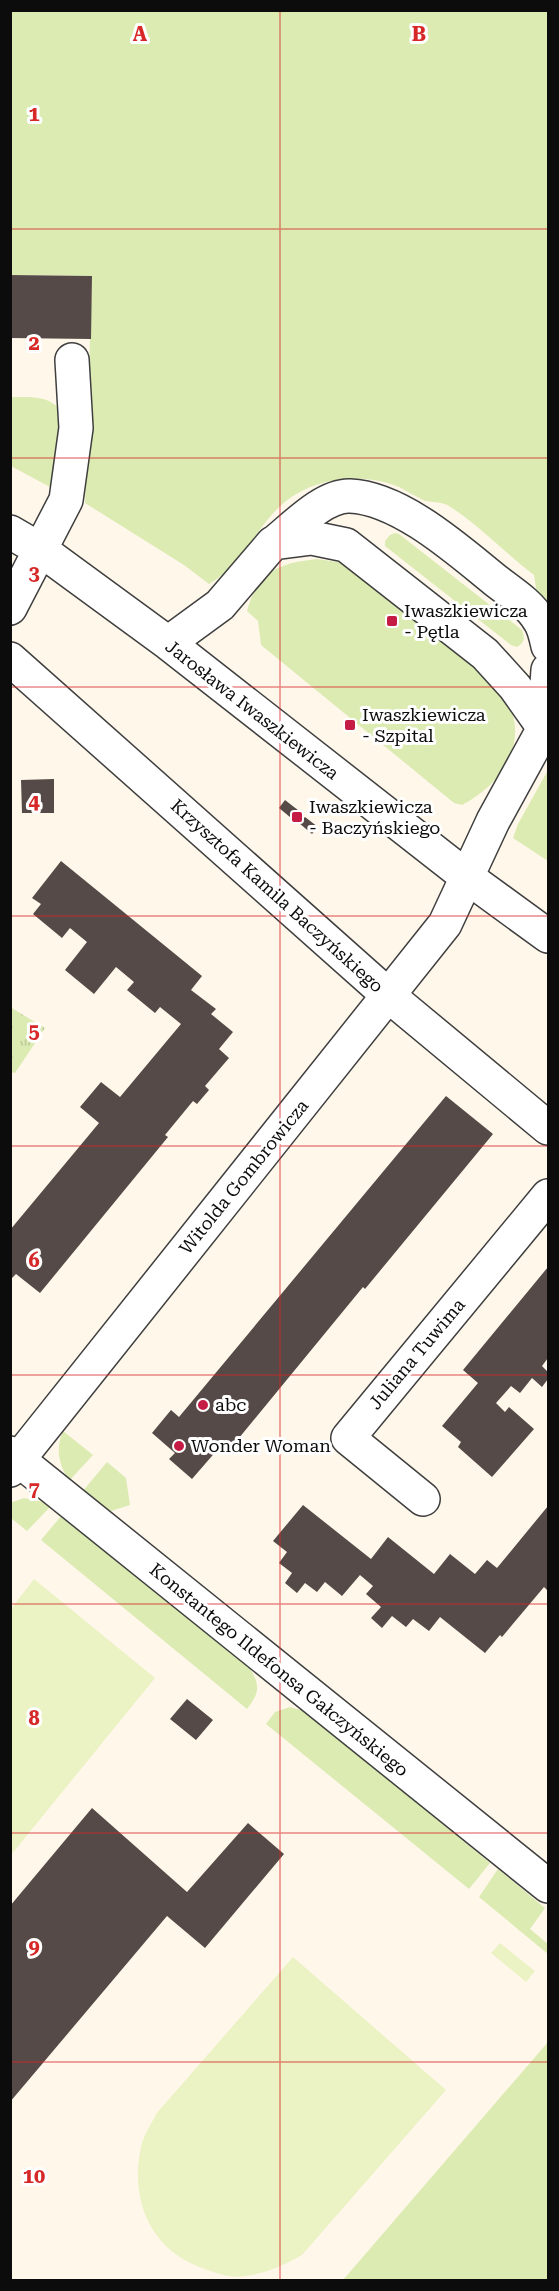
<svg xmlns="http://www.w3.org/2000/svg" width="559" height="2291" font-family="'Roboto Serif',serif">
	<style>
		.grass { fill: #dbebb2 }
		.park { fill: url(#park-tufts) }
		.pitch { fill: #ebf2c4 }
		.building { fill: #554a47 }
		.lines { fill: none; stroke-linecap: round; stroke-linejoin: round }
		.minor-casing { stroke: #3f3f3f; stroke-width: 36 }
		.minor { stroke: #fff; stroke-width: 33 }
		.grid { fill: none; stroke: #d62828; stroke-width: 1.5; stroke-opacity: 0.55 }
		.poi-dot { fill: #c41c44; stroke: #fff; stroke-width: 2 }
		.labels { text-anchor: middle; stroke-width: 6; stroke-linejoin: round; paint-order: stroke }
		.poi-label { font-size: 18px; fill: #0c0c0c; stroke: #fff; text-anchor: start }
		.street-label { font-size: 18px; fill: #0c0c0c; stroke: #fff }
		.grid-label { font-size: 20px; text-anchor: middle; font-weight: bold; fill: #d62828; stroke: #fff; stroke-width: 6; stroke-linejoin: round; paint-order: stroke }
	</style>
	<defs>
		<pattern id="park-tufts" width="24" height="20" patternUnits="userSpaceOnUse" patternTransform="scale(1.5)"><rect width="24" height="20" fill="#dbebb2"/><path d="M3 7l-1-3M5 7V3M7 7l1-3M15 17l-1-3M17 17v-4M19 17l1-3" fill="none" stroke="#bbc898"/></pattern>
	</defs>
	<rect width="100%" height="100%" fill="#fff7ea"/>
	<path class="grass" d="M11,11h537v594l-11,-11 -3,-19c-28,-21 -56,-51 -85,-69 -7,-5 -18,-3 -26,-6 -8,-4 -16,-9 -24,-13 -37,-15 -82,-10 -113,14 -28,22 -45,66 -77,83l-25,-19 -99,-62 7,-227 -81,-1z
		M10,343l2,54c19,0 38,-2 50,15l-1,81 -50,-27z
		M395,533l4,1 123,96c3,8 3,12 -5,17l-6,-2 -126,-99v-5l5,-6z
		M317,559l27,4c29,23 58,45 87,67 18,14 46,32 61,48 43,48 22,99 -30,127l-8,-2 -193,-158 -3,-24 -11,-10c11,-40 32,-48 70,-52z
		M548,770v91l-35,-23 5,-14z
		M63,1431l30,24 -24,26c-10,-17 -14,-31 -6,-50z
		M107,1462l19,16 4,27 -19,6 -29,-19z
		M24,1498l16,3 11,5 -24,25 -16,-13 -1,-15z
		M62,1515l188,153c10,18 10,24 -3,41l-206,-169z
		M290,1707l14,4 18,14 168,138 -21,26 -203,-165 9,-12z
		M498,1869l47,39 -15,21 18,15v10l-69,-57z
		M548,2042v238h-205z"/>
	<path class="park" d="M10,1007l35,21 -30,45 -4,-1z
		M474,2272l35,8h-41z"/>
	<path class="pitch" d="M34,1579l121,99 -144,177v-246z
		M500,1943l35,28 -9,11 -35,-29z
		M293,1957l153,133 -144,165c-18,10 -35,18 -56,21 -16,3 -34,-4 -49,-10 -50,-20 -68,-72 -55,-123 3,-10 10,-20 14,-29z"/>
	<path class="building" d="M10,275l82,1 -1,63 -81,-1z
		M54,779v34h-32l-1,-33z
		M285,800l18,14 -7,8 -17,-14z
		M305,817l13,10 -6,7 -13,-11z
		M61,861l141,115 -11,14 25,19 -5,5 22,18 -14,17 10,9 -24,28 4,4 -12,14 -4,-3 -28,34 3,2 -128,156 -24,-19 -6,6v-50l89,-107 -19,-16 21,-25 19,15 61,-73 -21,-17 -5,6 -28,-23 7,-8 -18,-15 -22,27 -29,-24 22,-28 -17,-14 -8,10 -29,-24 8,-10 -9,-6z
		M446,1096l47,38 -128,155 -2,-2 -138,168 -7,-6 -26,30 -23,-20 6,-6 -23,-20 19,-23 8,7z
		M548,1267v91l-6,8 6,6v7l-6,8 -10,-9 -12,15 -9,-7 -15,17 9,9 4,-5 25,22 -42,48 -34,-30 3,-5 -19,-16 36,-43 -15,-13z
		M303,1505l68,54 17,-22 46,37 16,-20 25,20 12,-14 10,8 51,-62v85l-4,-4 -42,50 -2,-2 -15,18 -45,-36 -11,14 -16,-12 -7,8 -14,-11 -10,12 -11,-10 10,-11 -15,-13 7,-8 -13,-11 -18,21 -17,-14 -8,10 -12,-9 -8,10 -12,-10 7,-10 -13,-10 8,-11 -14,-11z
		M187,1699l26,21 -17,20 -26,-21z
		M92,1808l95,84 61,-69 36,31 -79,94 -38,-32 -157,186v-196z"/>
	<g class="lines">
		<g class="minor-casing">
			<path id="minor" d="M10,532l31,18 127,93 299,234 81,59
				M274,543c20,-16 50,-48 76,-47 50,2 108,54 145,84 15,12 34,23 44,40 5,7 7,17 9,26
				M10,608l56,-108 10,-72 -4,-68
				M10,659l379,337 159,132
				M544,728l4,-58
				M10,1453l538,433
				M10,1470l435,-546 48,-103 51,-93 -29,-41 -30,-33 -139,-109 -34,-7 -39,5 -53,62 -52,38
				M423,1499l-75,-61 200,-242"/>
		</g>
		<use href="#minor" class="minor"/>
	</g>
	<path class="grid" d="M280,10v2270M10,229h538M10,458h538M10,687h538M10,916h538M10,1146h538M10,1375h538M10,1604h538M10,1833h538M10,2062h538"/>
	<g class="poi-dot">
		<rect x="386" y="615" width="12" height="12" rx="3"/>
		<rect x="344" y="719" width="12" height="12" rx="3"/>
		<rect x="291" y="811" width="12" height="12" rx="3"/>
		<circle cx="203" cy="1405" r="6"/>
		<circle cx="179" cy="1446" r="6"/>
	</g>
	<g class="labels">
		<g class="poi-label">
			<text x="404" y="617">Iwaszkiewicza<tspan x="404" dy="21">- Pętla</tspan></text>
			<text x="362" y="721">Iwaszkiewicza<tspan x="362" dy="21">- Szpital</tspan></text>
			<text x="309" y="813">Iwaszkiewicza<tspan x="309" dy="21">- Baczyńskiego</tspan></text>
			<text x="215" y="1411">abc</text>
			<text x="191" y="1452">Wonder Woman</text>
		</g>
		<g class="street-label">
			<text transform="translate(252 710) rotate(38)" y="6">Jarosława Iwaszkiewicza</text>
			<text transform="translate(277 896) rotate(42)" y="6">Krzysztofa Kamila Baczyńskiego</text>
			<text transform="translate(244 1177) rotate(-51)" y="6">Witolda Gombrowicza</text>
			<text transform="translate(417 1354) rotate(-50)" y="6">Juliana Tuwima</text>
			<text transform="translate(279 1670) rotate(39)" y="6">Konstantego Ildefonsa Gałczyńskiego</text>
		</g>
	</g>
	<g class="grid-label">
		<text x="140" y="41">A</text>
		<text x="419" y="41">B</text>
		<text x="34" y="121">1</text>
		<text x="34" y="350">2</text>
		<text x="34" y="580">3</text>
		<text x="34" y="809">4</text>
		<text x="34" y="1038">5</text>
		<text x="34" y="1267">6</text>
		<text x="34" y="1496">7</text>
		<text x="34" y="1725">8</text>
		<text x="34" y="1954">9</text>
		<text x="34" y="2183">10</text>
	</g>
	<rect width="559" height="2291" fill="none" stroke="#0c0c0c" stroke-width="24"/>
</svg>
